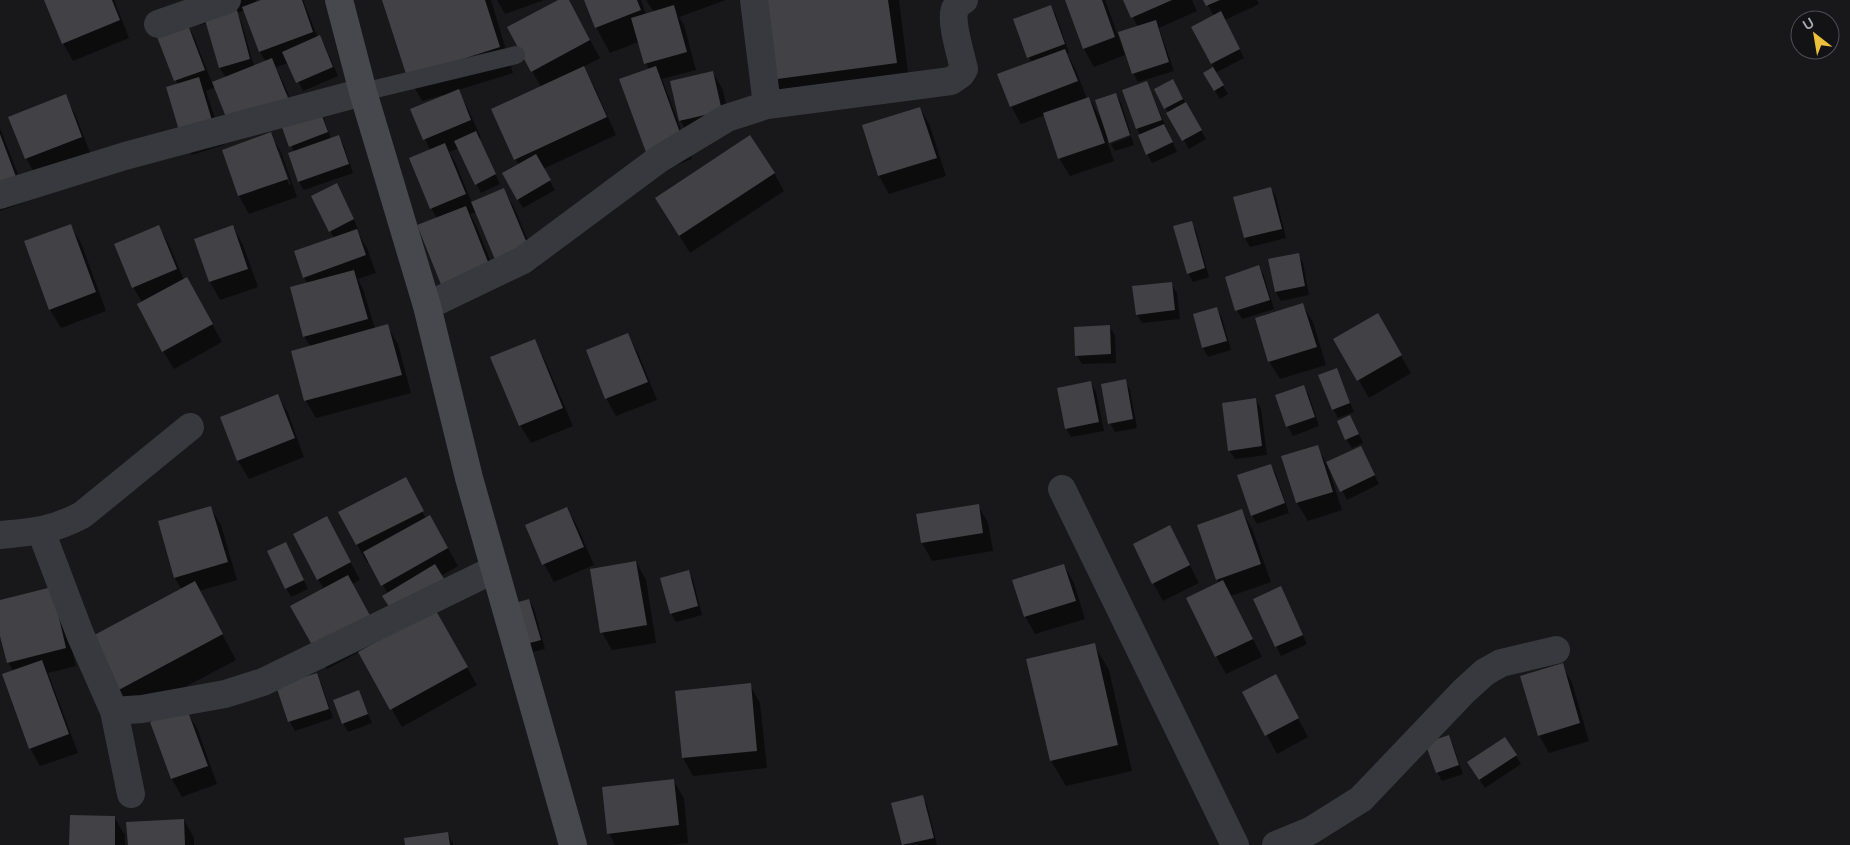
<svg xmlns="http://www.w3.org/2000/svg" width="1850" height="845" font-family="'Nunito Sans',sans-serif">
	<style>
		.shadow { fill: #0007; fill-rule: evenodd }
		.building { fill: #424246 }
		.lines { fill: none; stroke-linecap: round; stroke-linejoin: round }
		.service { stroke: #38393e; stroke-width: 18 }
		.minor { stroke: #38393e; stroke-width: 28 }
		.secondary { stroke: #47484e; stroke-width: 28 }
	</style>
	<rect width="100%" height="100%" fill="#181719"/>
	<path class="shadow" d="M45,0h69l15,38 -56,23 -10,-18z
		M187,0h69l1,3 8,-3h38l15,38 1,-1 6,9 13,30 -35,15 -14,-28 -13,4 16,35 -6,-10 -2,2 12,20 27,2 8,23 8,-2 5,9 9,27 -49,17 -5,-8 -5,-30 -12,-29 -42,17 -11,-18 -13,-35 -10,4 18,54 -32,10 -10,-18 -4,-52 -22,-55 28,-11 10,18 18,46 14,-5 -6,-10 -13,-45 -7,2zM245,10l15,42 6,10 -12,4 -13,-45 -4,-8z
		M383,0h108l22,73 -55,17 10,19 13,29 -2,1 21,45 -19,9 -22,-45 -10,4 6,10 17,41 31,-13 11,17 25,60 -31,13 -31,-68 -7,2 6,11 16,40 -55,-47 -6,-10 -1,-58 -18,-40 32,-13 -1,-2 -21,6 -14,-25z
		M497,0h47l-39,14z
		M561,0h7l32,58 -17,9 11,19 22,49 -73,34 12,21 -32,18 -20,-34 16,-9 -4,-6 26,-72 -9,-16z
		M585,0h56l5,15 8,-3 -8,-12h80l-47,17 5,8 12,45 -34,9 30,80 -34,13 -9,-102 -11,-28 -28,11 -14,-26z
		M761,0h138l11,89 -124,16 -15,-25z
		M1067,0h38l20,55 -31,12 -10,-18z
		M1124,0h68l5,11 -38,17 15,43 -36,11 -5,-9 5,-46z
		M1205,0h52l2,4 -34,16 19,38 -29,15 13,21 -8,5 -15,-25 9,-6 -21,-41 21,-11z
		M1051,6l5,9 13,38 -2,1 8,14 12,31 2,-1 13,23 14,-27 5,9 10,31 -24,7 7,20 -44,15 -11,-18 -14,-43 -24,9 -10,-18 21,-43 -3,-6z
		M713,73l10,17 8,39 -40,9 -11,-18z
		M1147,83l30,69 -25,11 -5,-9 -24,-63z
		M1156,90h22l28,49 -17,10z
		M65,96l10,18 16,41 -55,21 -10,-18z
		M920,108l10,18 16,50 -57,18 -10,-18 -15,-50z
		M0,128l28,73 -28,10z
		M270,134l11,18 16,45 -48,17 -10,-18zM277,151h2l12,33 -2,1z
		M1131,136l3,9 -19,6 -4,-7z
		M774,173l10,18 -94,62 -23,-37z
		M1271,189l5,8 10,41 -36,9 -5,-9 -10,-40z
		M342,194l16,35 -2,1 11,18 9,25 -18,6 5,10 12,40 12,-3 11,18 13,49 -95,25 -10,-17 5,-54 -7,-11 4,-52 -4,-7 30,-39 -4,-7z
		M1191,222l5,9 13,46 -16,5 -5,-9z
		M70,225l11,18 25,68 -45,17 -11,-18 -25,-68z
		M159,227l10,18 15,35 13,16 25,46 -48,27 -11,-18 -21,-49 -9,-15z
		M233,227l10,18 15,42 -38,13 -10,-18 -14,-42z
		M1298,255l5,8 6,32 -28,6 -5,-9 -6,-32z
		M1259,267l5,9 10,33 -32,10 -5,-9z
		M1171,284l6,9 3,26 -38,4 -5,-9z
		M1302,304l11,18 13,43 -46,14 -11,-18z
		M1217,309l5,9 9,32 -23,7 -5,-9 -9,-33z
		M1377,315l34,58 -42,25 -34,-59z
		M1109,326l6,9 1,28 -34,1 -6,-9z
		M627,335l11,18 19,47 -41,16 -10,-18z
		M534,340l10,18 29,68 -42,17 -11,-18z
		M1336,369l18,43 -16,6 -5,-9z
		M1125,381l5,9 7,38 -22,4 -5,-9z
		M1091,383l5,9 8,39 -33,6 -5,-9z
		M1303,386l6,9 10,31 -26,10 -5,-9 -11,-32z
		M278,396l10,17 16,44 -55,22 -11,-18 -17,-43z
		M1256,400l5,9 6,46 -32,4 -6,-9z
		M1355,425l8,18 -11,5 -6,-9z
		M1317,447l10,17 38,-8 14,28 -32,16 -17,-34 -2,1 14,43 -34,11 -11,-18 -14,-46z
		M1271,465l5,9 13,39 -32,11 -5,-9z
		M414,495l11,22 2,1 3,-1 28,49 -17,10 -53,18 -19,-33 -2,2 -27,-51z
		M978,505l10,18 5,28 -61,10 -10,-18z
		M210,507l11,18 16,55 -38,11 37,69 -106,56 -14,-25 66,-101 -7,-12z
		M567,509l10,17 17,39 -40,17 -10,-18 -17,-39z
		M1242,511l10,18 19,53 -40,14 31,61 -36,17 -10,-18 3,-73 -21,-57z
		M1170,527l29,56 -36,18 -10,-18z
		M336,535l24,45 -8,4 31,56 52,-29 42,74 -75,42 -43,-75 -32,17 -10,-18 7,-62 -6,-10z
		M286,543l22,46 -17,8 -5,-9z
		M636,562l10,18 10,63 -44,7 -10,-18z
		M1064,565l10,18 11,36 -50,15 -10,-18z
		M688,571l5,9 9,35 -26,7 -5,-9z
		M1285,597l22,47 -26,12 -27,-56z
		M529,600l5,9 11,40 -12,3 -5,-9z
		M0,602l61,4 15,60 -28,7 30,80 -38,13 -10,-18 -17,-77 -5,-9 -8,-31z
		M1094,645l15,25 23,101 -66,15 -15,-25 -23,-101z
		M1562,665l10,18 17,58 -40,12 -10,-18z
		M316,674l5,9 12,35 -38,13 -5,-9 -12,-35z
		M750,685l10,18 7,65 -74,8 -10,-18z
		M358,691l14,32 -24,9 -5,-9z
		M1244,693l41,1 23,43 -31,17z
		M186,711l11,17 20,56 -35,13 -10,-18 -20,-56z
		M1448,736l5,9 10,29 -21,7 -5,-9z
		M1505,739l16,25 -36,24 -11,-16z
		M673,780l11,18 4,45 -18,2h-55l-6,-12z
		M922,796l5,9 10,40h-34l-10,-41z
		M114,817l11,18v10h-55z
		M184,820l10,18v7h-65z
		M447,833l7,12h-47z"/>
	<path class="building" d="M44,0h68l8,20 -58,24z
		M261,0h41l11,32 -54,20 -17,-45z
		M382,0h103l15,47 -93,30z
		M558,0h11l21,40 -59,32 -24,-45z
		M584,0h53l4,10 -46,18z
		M760,0h128l9,63 -127,17z
		M1065,0h37l13,37 -32,12z
		M1123,0h49l-41,18z
		M1203,0h17l-14,6z
		M674,5l13,47 -43,12 -13,-46z
		M1051,5l14,39 -38,14 -14,-39z
		M237,10l13,49 -31,9 -14,-48z
		M1221,11l19,38 -29,15 -20,-37z
		M185,17l20,53 -31,11 -20,-52z
		M1156,20l13,42 -37,12 -14,-42z
		M320,35l13,32 -37,16 -14,-31z
		M1065,49l13,32 -68,26 -13,-33z
		M272,58l16,40 -60,24 -16,-40z
		M584,66l23,51 -93,43 -23,-51z
		M656,66l27,75 -36,14 -28,-76z
		M1213,67l11,18 -10,6 -11,-18z
		M713,71l9,40 -43,10 -9,-40z
		M199,77l15,50 -33,10 -15,-50z
		M1173,79l10,20 -19,10 -10,-20z
		M1147,81l15,39 -26,9 -14,-39z
		M459,89l12,31 -48,20 -13,-31z
		M1116,93l14,42 -21,8 -14,-43z
		M66,94l16,43 -57,22 -17,-42z
		M1089,97l16,46 -47,16 -15,-46z
		M1186,102l16,28 -20,11 -16,-28z
		M318,105l10,27 -39,15 -10,-28z
		M920,107l17,51 -59,18 -16,-51z
		M1164,124l9,18 -27,13 -8,-20z
		M476,131l20,43 -21,11 -21,-44z
		M271,132l17,47 -50,17 -16,-46z
		M0,134l18,48 -18,7z
		M339,135l10,29 -51,18 -10,-29z
		M750,135l25,38 -96,63 -24,-38z
		M445,143l21,51 -36,15 -21,-51z
		M536,154l15,26 -34,20 -15,-27z
		M337,183l17,36 -25,13 -18,-36z
		M1271,187l11,42 -38,9 -11,-41z
		M504,188l25,60 -33,14 -25,-60z
		M466,206l24,61 -48,20 -25,-62z
		M1192,221l13,47 -18,6 -14,-48z
		M71,224l25,68 -47,18 -25,-69z
		M159,225l18,44 -45,19 -18,-44z
		M233,225l15,44 -39,13 -15,-43z
		M357,229l9,26 -63,23 -9,-27z
		M1299,253l6,33 -30,6 -7,-33z
		M1259,265l11,35 -35,11 -10,-34z
		M354,270l14,49 -65,18 -13,-50z
		M187,277l26,47 -51,28 -25,-48z
		M1172,282l3,28 -39,5 -4,-29z
		M1303,303l14,44 -49,15 -13,-44z
		M1217,307l10,34 -25,7 -9,-34z
		M1378,313l24,42 -45,26 -24,-42z
		M388,324l14,51 -98,26 -13,-50z
		M1110,325l1,29 -36,2 -1,-29z
		M628,333l20,49 -43,17 -19,-49z
		M535,339l28,69 -44,18 -29,-69z
		M1337,368l13,35 -18,7 -14,-35z
		M1126,379l7,40 -25,5 -7,-40z
		M1091,381l8,41 -34,7 -8,-41z
		M1304,385l11,32 -29,10 -11,-32z
		M278,394l17,44 -58,23 -17,-44z
		M1256,398l6,48 -34,5 -6,-48z
		M1350,415l9,19 -14,6 -8,-19z
		M1318,445l15,47 -37,11 -15,-47z
		M1361,446l14,29 -35,17 -14,-30z
		M1271,464l14,39 -34,13 -14,-41z
		M406,477l18,34 -68,34 -18,-33z
		M979,504l4,29 -62,10 -5,-29z
		M211,506l17,56 -54,16 -16,-57z
		M567,507l17,40 -42,18 -17,-40z
		M1242,509l19,55 -45,16 -19,-55z
		M430,515l18,33 -67,38 -18,-34z
		M327,516l24,46 -34,18 -24,-46z
		M1170,525l20,40 -38,19 -19,-40z
		M286,542l18,38 -19,9 -18,-38z
		M636,561l11,64 -47,8 -10,-64z
		M435,564l11,18 -52,32 -12,-18z
		M1064,564l12,37 -52,16 -12,-37z
		M689,570l9,36 -28,8 -10,-36z
		M348,575l25,46 -57,31 -26,-46z
		M1223,580l30,59 -38,18 -29,-59z
		M195,581l28,53 -108,58 -28,-53z
		M1281,586l22,49 -28,12 -22,-48z
		M52,587l14,61 -59,15 -7,-27v-36z
		M529,599l12,41 -15,4 -11,-41z
		M435,609l33,58 -78,43 -32,-58z
		M1095,643l23,102 -68,16 -24,-102z
		M42,660l27,74 -40,15 -27,-75z
		M1563,663l17,60 -42,13 -18,-60z
		M317,673l12,36 -41,13 -12,-36z
		M1276,674l23,44 -34,18 -23,-44z
		M751,683l6,68 -75,7 -7,-67z
		M359,690l9,24 -26,10 -9,-24z
		M187,709l21,57 -37,13 -21,-57z
		M1449,735l10,30 -23,8 -11,-30z
		M1505,737l12,18 -38,25 -12,-18z
		M674,779l5,46 -72,9 -5,-47z
		M923,795l11,43 -32,7 -11,-42z
		M70,815l45,1v29h-46z
		M184,819l1,26h-57l-2,-23z
		M448,832l2,13h-45l-1,-7z"/>
	<g class="lines">
		<path class="service" d="M363,92l153,-37"/>
		<path class="minor" d="M754,0l13,105
			M158,24l69,-24
			M0,195l125,-39 238,-64
			M427,306l96,-46 136,-101 68,-41 40,-13 184,-24 10,-7 3,-5c-3,-14 -14,-48 -9,-60 2,-4 5,-7 9,-9
			M1062,489l173,356
			M41,531l39,103 34,77
			M0,535c32,-3 52,-4 82,-20l108,-88
			M131,794l-17,-83 28,-2 83,-15 38,-12 232,-113
			M1276,845l34,-14 51,-32 103,-108 21,-19 16,-9 55,-13"/>
		<path class="secondary" d="M339,0l24,92 64,214 42,172 104,367"/>
	</g>
	<g transform="translate(1815 35) rotate(329)"><circle r="24" fill="#131214" stroke="#4f5056"/>
	<path d="M0-4L9 19L0 12L-9 19Z" fill="#ecc03d"/>
	<text y="-8" font-size="14" font-weight="bold" text-anchor="middle" fill="#aaadb9">U</text>
	</g>
</svg>
